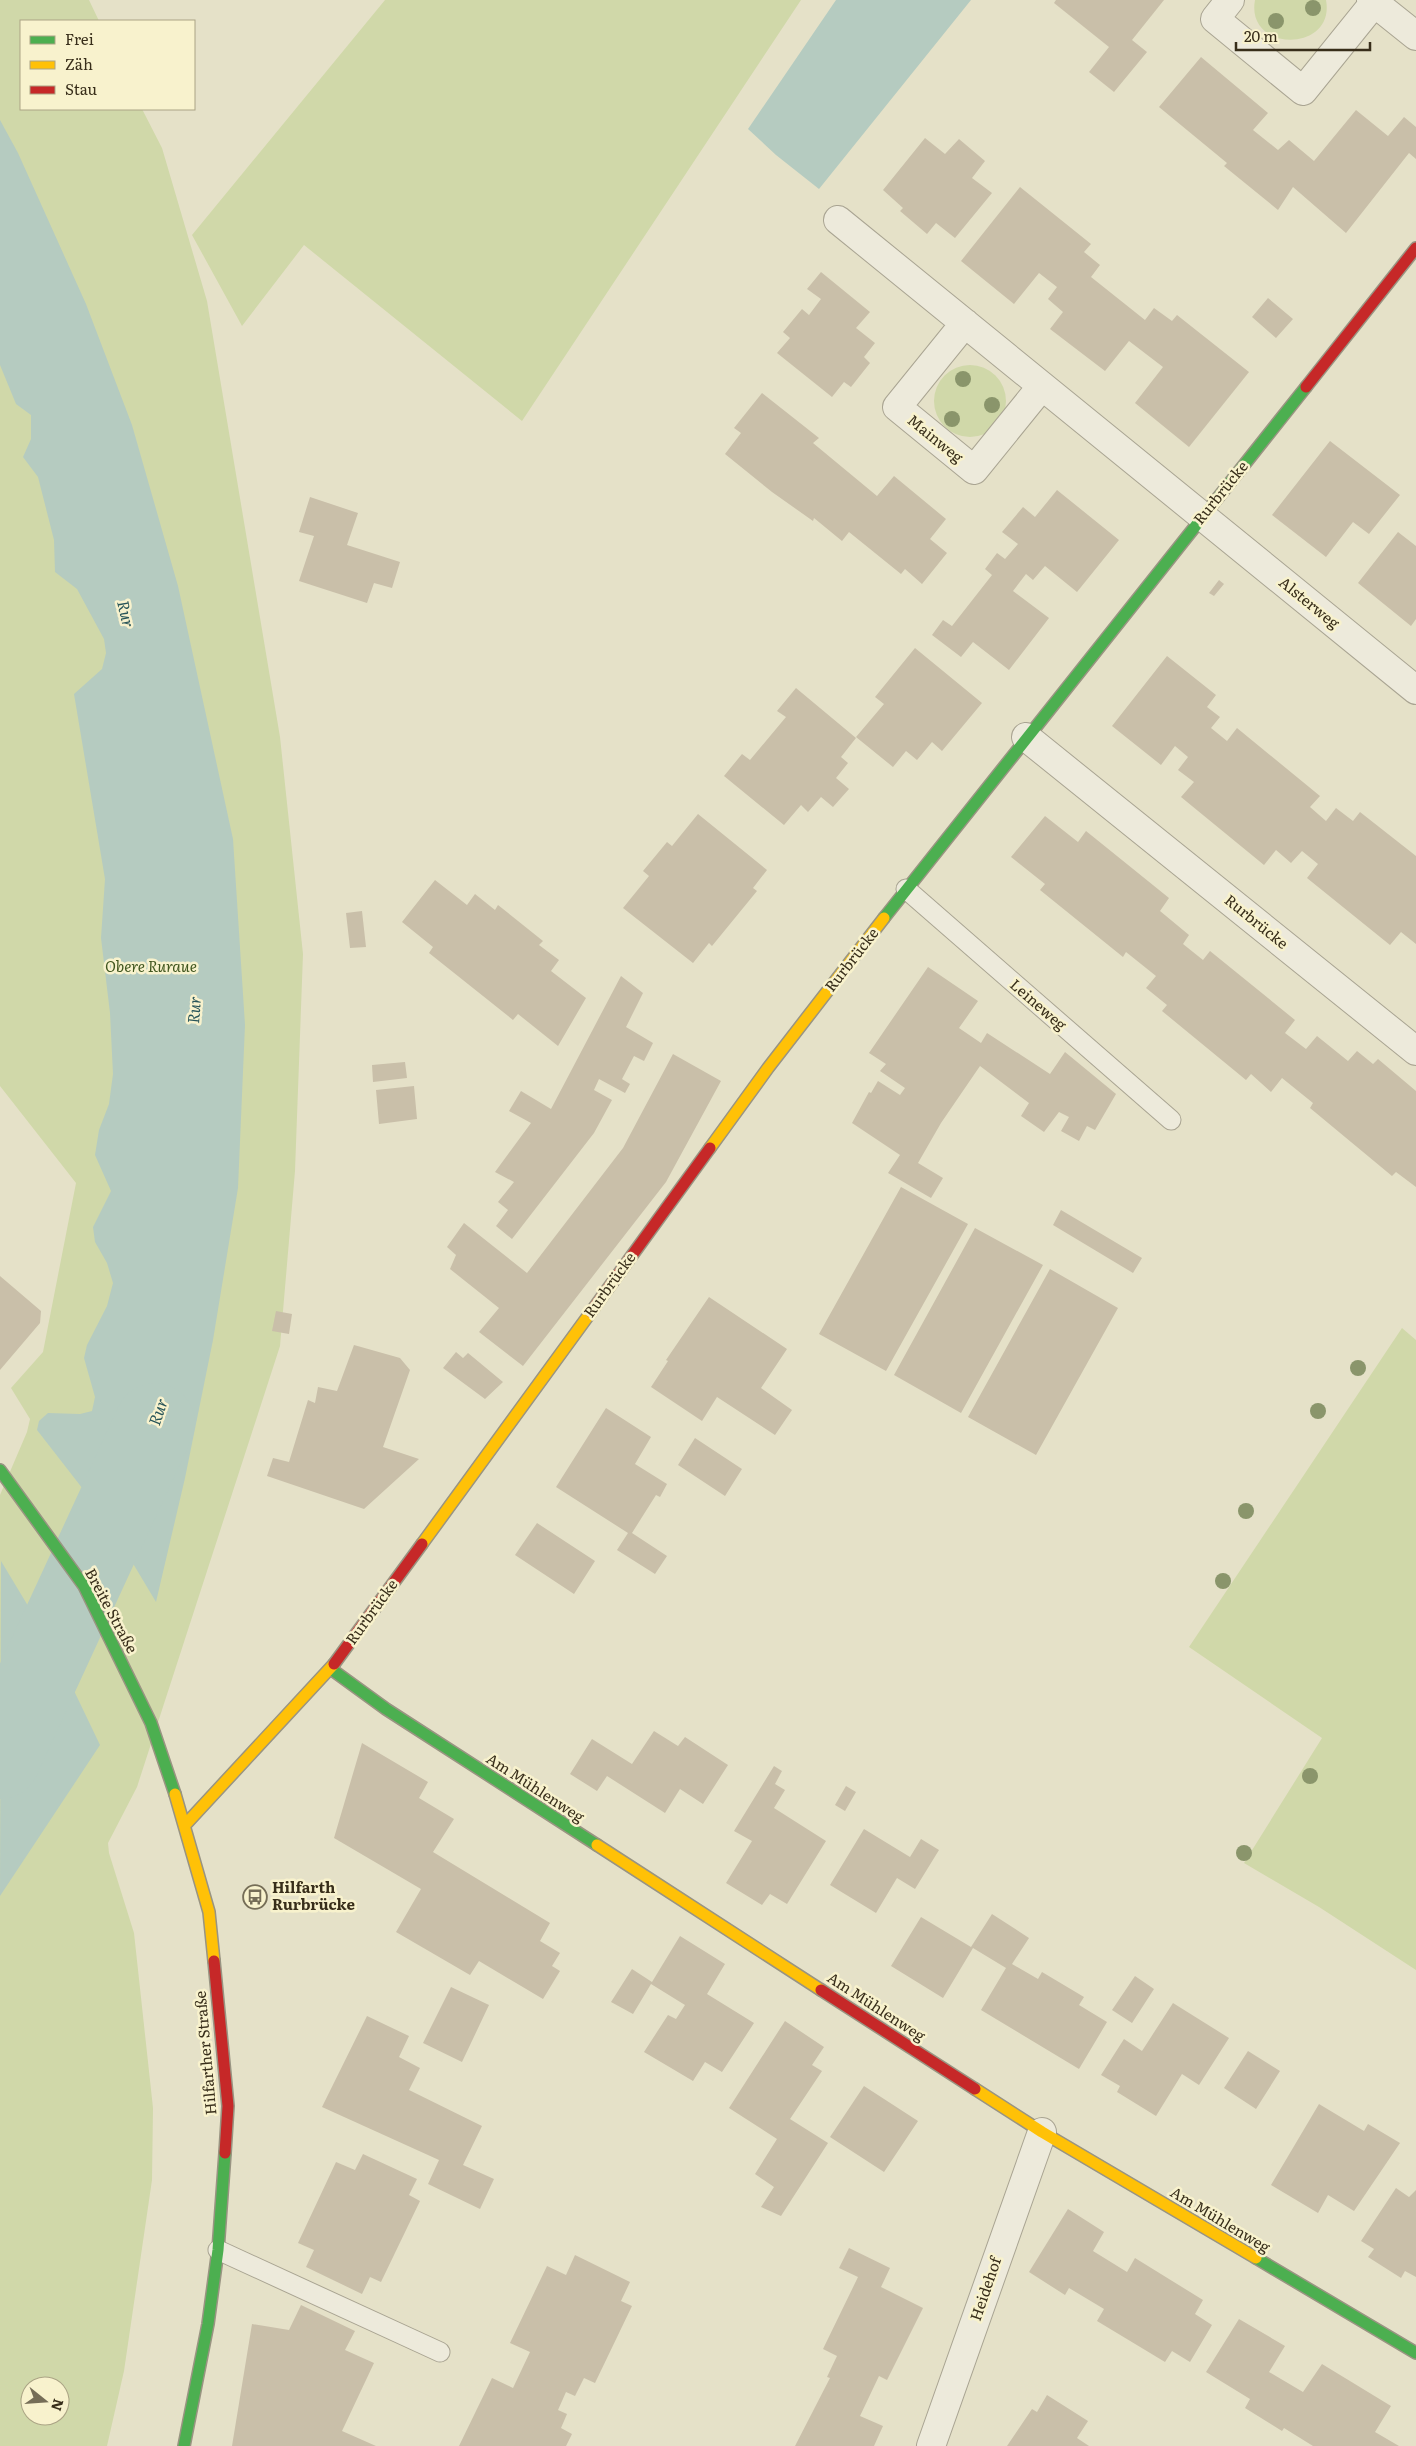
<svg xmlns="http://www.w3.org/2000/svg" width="1416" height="2446" font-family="Literata,serif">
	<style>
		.green { fill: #d0d8a9; fill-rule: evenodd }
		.water { fill: #b5cbc0 }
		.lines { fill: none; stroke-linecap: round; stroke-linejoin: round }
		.river { stroke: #b5cbc0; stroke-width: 80 }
		.building { fill: #c9bfa9 }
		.lane-casing { stroke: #a9a492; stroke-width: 21 }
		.street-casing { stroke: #a9a492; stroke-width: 30 }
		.fast-casing { stroke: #999482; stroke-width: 14 }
		.slow-casing { stroke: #999482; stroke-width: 14 }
		.jam-casing { stroke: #999482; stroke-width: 14 }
		.lane { stroke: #edeadb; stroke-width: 19 }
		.street { stroke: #edeadb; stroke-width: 28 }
		.fast { stroke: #4caf50; stroke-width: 11 }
		.slow { stroke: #ffc107; stroke-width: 11 }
		.jam { stroke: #c62828; stroke-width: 11 }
		.tree { fill: #8a956b }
		.labels { text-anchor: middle; stroke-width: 5; stroke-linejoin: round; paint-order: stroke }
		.street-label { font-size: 15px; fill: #382e1a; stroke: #f8f2cd }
		.park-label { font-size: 15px; font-style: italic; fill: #40561f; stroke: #f8f2cd }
		.poi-label { font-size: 15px; font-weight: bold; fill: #382e1a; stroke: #f8f2cd; text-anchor: start }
		.water-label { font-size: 16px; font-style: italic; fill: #285559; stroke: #f8f2cd }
	</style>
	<rect width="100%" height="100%" fill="#e5e1c8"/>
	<path class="green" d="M0,0h89l10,21h-78v88h121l20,39 45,153 73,436 23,217 -8,217 -15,175 -143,441 -29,56 1,10 25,80 19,175 -1,72 -28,191 -17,75h-107v-951l27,-63 3,-13 -19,-31 32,-36 33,-169 -76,-97zM30,2386h30v30h-30z
		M385,0h416l-279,421 -218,-176 -62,81 -50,-91z
		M1255,0h71c10,53 -81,53 -71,0z
		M934 401a36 36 0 1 1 72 0a36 36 0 1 1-72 0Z
		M1402,1328l14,12v630l-97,-63 -75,-44 78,-125 -133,-91z"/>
	<path class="water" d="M836,0h135l-152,189 -43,-34 -28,-26z
		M0,120l18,33 68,151 46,121 46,161 55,253 12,186 -7,163 -25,152 -28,138 -29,124 -49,-82 -70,-90 2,-9 9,-8 32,1 12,-3 3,-14 -11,-39 3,-13 20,-39 6,-23 -6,-20 -12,-21 -2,-15 18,-36 -16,-36 4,-25 10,-26 4,-30 -3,-61 -9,-75 4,-59 -31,-185 28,-25 4,-16 -2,-14 -27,-50 -22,-17 -1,-32 -16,-63 -15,-20 8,-18v-24l-15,-11 -16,-39z
		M1,1561l53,88 46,96 -100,151z"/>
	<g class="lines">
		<path class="river" d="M0,1759l155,-336"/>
	</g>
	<path class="building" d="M1056,0h108l-32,40 15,12 -33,40 -25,-20 20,-25 -55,-44z
		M1201,57l67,56 -15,17 25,20 11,-10 25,21 42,-51 32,26 16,-19 12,10v32l-7,-6 -63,80 -53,-46 -15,23 -54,-44 3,-3 -68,-56z
		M925,138l20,16 14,-15 26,22 -13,17 20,15 -37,45 -19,-15 -9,11 -27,-23 3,-3 -20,-18z
		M1020,187l71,57 -7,8 16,13 -9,12 54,43 9,-12 18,13 5,-6 72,57 -60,75 -54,-44 28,-36 -34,-26 -24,30 -55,-42 13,-17 -15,-13 9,-12 -18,-14 -25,31 -53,-43z
		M821,272l49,40 -14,16 19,15 -11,14 6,6 -19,24 -7,-5 -12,15 -55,-44 13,-15 -7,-6 19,-23 7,6 12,-16 -14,-10z
		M1268,298l25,21 -17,19 -24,-21z
		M762,393l57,45 -6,5 64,53 17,-20 52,43 -16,20 17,14 -25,31 -17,-15 -4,5 -52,-42 -7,9 -28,-23 -1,3 -41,-29 -47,-38 16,-21 -7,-5z
		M1330,441l70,54 -31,39 -16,-12 -27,35 -54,-42z
		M1057,490l62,50 -42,52 -32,-26 -12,14 -7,-6 -13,17 36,27 -40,52 -36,-28 -12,15 -29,-22 11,-15 9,6 40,-51 -7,-6 12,-16 8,6 13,-15 -16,-12 21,-25 12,10z
		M310,497l48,16 -11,32 53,17 -8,26 -18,-5 -7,20 -68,-22 15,-45 -15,-4z
		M1398,532l18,14v73l-5,7 -53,-43z
		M1219,580l5,4 -10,12 -5,-3z
		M915,648l67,55 -40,48 -10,-9 -15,18 -11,-9 -13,16 -37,-30 28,-33 -9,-7z
		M1167,656l49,39 -9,12 13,10 -9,11 16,13 10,-13 83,68 -10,11 16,14 10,-13 17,13 7,-9 56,44v88l-15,-12 -11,13 -83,-67 11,-14 -16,-13 -11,12 -15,-13 -12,15 -83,-68 13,-15 -16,-12 10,-13 -13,-11 -14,19 -49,-39z
		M796,688l60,50 -15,19 7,6 -12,15 13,11 -16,18 -12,-10 -13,15 -7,-7 -17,20 -60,-49 18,-22 8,6 36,-43 -9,-6z
		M698,814l69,56 -14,18 4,3 -45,55 -3,-3 -16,20 -70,-55 26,-32 -6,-5 24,-29 5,4z
		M1045,816l33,26 8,-11 83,67 -9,13 29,24 -6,9 20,16 7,-9 85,69 -10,13 21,16 11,-13 31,25 9,-10 16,13 5,-5 38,32v96l-20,-15 -4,4 -82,-68 3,-5 -31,-25 -11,14 -20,-18 -5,6 -84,-69 5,-6 -21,-17 10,-12 -30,-24 -3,5 -83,-67 5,-6 -34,-27z
		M435,880l32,25 8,-11 20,16 3,-5 45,36 -4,4 20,15 -8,11 35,27 -28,48 -40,-32 -5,6 -84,-67 4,-6 -31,-25z
		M362,911l4,36 -16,1 -4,-35z
		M928,967l50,34 -19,27 22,15 6,-10 63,41 15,-22 51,42 -21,36 -8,-4 -8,15 -18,-10 8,-14 -10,-5 -15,20 -23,-16 8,-13 -49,-37 -39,57 -23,40 25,15 -12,20 -43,-25 12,-18 -48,-32 17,-31 2,1 7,-12 22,14 5,-7 -25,-17 6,-7 -17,-11z
		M621,976l22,17 -17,34 27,16 -9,18 -10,-5 -12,23 8,5 -5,9 -26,-14 -5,11 18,10 -18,33 -82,106 -16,-13 12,-16 -10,-8 16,-20 -19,-10 36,-49 -22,-12 12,-20 30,18z
		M673,1054l48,27 -55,101 -143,184 -44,-34 20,-24 -49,-39 6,-14 -9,-8 17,-24 63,50 96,-125z
		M405,1062l2,16 -34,4 -1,-17z
		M414,1086l3,33 -38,5 -3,-34z
		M901,1187l67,37 -82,147 -67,-37z
		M1061,1210l81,48 -9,15 -80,-48z
		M975,1228l68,37 -82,148 -67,-38z
		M1050,1269l68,39 -82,147 -68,-38z
		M0,1276l41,35 -1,12 -40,47z
		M709,1297l78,52 -26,39 31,22 -17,25 -58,-38 -15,24 -51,-34 17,-26 -2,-1z
		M276,1311l16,3 -3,20 -17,-3z
		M354,1345l46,13 10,12 -27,77 36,12 -55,50 -97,-33 6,-18 16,4 19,-62 7,3 3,-16 19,4z
		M456,1352l7,6 5,-5 35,29 -18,17 -42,-31z
		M606,1408l45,29 -16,27 32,20 -7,13 -4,-2 -24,38 35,23 -12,18 -38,-24 11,-17 -72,-46z
		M695,1438l47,31 -17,27 -47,-31z
		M537,1523l58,38 -21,33 -59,-39z
		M654,1731l24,15 7,-9 43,28 -25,39 -23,-15 -15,24 -58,-37 -10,15 -27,-17 22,-35 40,25z
		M362,1743l66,39 -9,16 35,21 -21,33 117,71 -10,18 20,12 -8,13 8,5 -17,28 -64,-38 -9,14 -74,-43 25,-43 -87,-51z
		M774,1766l8,5 -7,13 10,6 -11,18 52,33 -39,63 -17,-10 -8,11 -36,-22 26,-42 -18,-10z
		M846,1786l10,6 -11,19 -10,-6z
		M864,1829l46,28 11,-18 18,11 -24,39 -18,-11 -21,35 -46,-28z
		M992,1914l37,24 -17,26 26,15 4,-7 42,25 -5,8 28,17 -28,47 -98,-59 25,-42 -33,-20 -30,50 -52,-32 30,-49 50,30z
		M680,1936l45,28 -18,30 47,29 -32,49 -17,-10 -12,19 -49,-29 24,-37 8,4 9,-14 -34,-21 -18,30 -22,-12 21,-33 20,13z
		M1135,1976l19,13 -22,34 -20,-13z
		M451,1987l38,18 -27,57 -39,-19z
		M1173,2003l56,35 -30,47 -17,-11 -26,42 -39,-24 3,-6 -19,-11 23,-36 18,12z
		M367,2016l42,20 -10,21 21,11 -11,22 73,36 -19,39 31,14 -14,30 -52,-25 11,-24 -117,-53z
		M785,2021l39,26 -12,18 10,6 -32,48 38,24 -47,73 -20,-9 13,-20 -19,-13 22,-35 -48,-31z
		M1248,2051l32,20 -24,38 -32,-21z
		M864,2086l54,35 -34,51 -54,-35z
		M1319,2104l45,27 4,-7 32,19 -46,68 -26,-16 -10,18 -47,-28z
		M363,2154l54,25 -8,16 11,6 -39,81 -11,-5 -8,17 -56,-27 8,-17 -16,-7 38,-81 19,8z
		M1396,2188l13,9 7,-7v87l-11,-6 -4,7 -33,-21 6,-8 -13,-8z
		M1068,2209l36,23 -11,19 34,21 8,-14 68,42 -8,14 17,11 -22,37 -18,-11 -7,11 -68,-41 7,-12 -35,-21 -4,7 -36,-23z
		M849,2248l41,20 -9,19 42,21 -36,72 -8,-4 -19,40 23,10 -9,20h-79l35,-68 -3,-1 10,-21 -14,-7 35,-72 -19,-9z
		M575,2255l55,27 -9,19 11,5 -37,77 -11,-5 -9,18 -9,-4 -8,18 9,4 -6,14 11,6 -6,12h-107l33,-68 21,10 17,-36 -20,-9 37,-77 19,9z
		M301,2305l54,26 -10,19 29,13 -32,68 34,15h-144l20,-122 37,6z
		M1239,2319l46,27 -16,26 34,20 19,-28 69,42 -16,26 24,14h-86l-29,-18 -2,3 -37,-23 5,-9 -44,-27z
		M1047,2395l41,26 -11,17 12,8h-82l25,-37 5,3z"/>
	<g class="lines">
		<g class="lane-casing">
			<path id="lane" d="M906,889l265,231
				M218,2250l222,102"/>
		</g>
		<g class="street-casing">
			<path id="street" d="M1230,0l-15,19 88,72 71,-88
				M1371,0l45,36
				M838,220l578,470
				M965,323l-68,84 77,63 68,-84
				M1026,737l390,314
				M931,2446l111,-314"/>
		</g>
		<g class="fast-casing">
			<path id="fast" d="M884,918l422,-531
				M0,1470l84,116 67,137 24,71
				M331,1669l55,40 211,136
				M1256,2258l160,95
				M184,2446l24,-122 10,-74 7,-97"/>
		</g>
		<g class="slow-casing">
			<path id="slow" d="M710,1148l58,-80 116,-150
				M422,1544l169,-232
				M175,1794l34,118 5,49
				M185,1825l149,-161
				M597,1845l224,145
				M975,2089l67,43 214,126"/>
		</g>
		<g class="jam-casing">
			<path id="jam" d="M1306,387l110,-139
				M591,1312l119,-164
				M334,1664l88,-120
				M214,1961l14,145 -3,47
				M821,1990l154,99"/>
		</g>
		<use href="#lane" class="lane"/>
		<use href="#street" class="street"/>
		<use href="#fast" class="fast"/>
		<use href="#slow" class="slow"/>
		<use href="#jam" class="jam"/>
	</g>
	<g class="tree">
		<circle cx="1313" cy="8" r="8"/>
		<circle cx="1276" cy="21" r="8"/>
		<circle cx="963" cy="379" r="8"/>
		<circle cx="992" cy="405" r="8"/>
		<circle cx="952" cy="419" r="8"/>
		<circle cx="1358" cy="1368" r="8"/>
		<circle cx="1318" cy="1411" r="8"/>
		<circle cx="1246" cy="1511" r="8"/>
		<circle cx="1223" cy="1581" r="8"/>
		<circle cx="1310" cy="1776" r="8"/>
		<circle cx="1244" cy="1853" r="8"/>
	</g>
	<defs>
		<g id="bus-ring" transform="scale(1.25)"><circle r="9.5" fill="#f8f2cd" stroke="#756d57" stroke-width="1.5"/><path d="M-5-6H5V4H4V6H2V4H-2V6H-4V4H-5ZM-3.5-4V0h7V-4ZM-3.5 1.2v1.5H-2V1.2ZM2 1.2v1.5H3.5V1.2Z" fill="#756d57"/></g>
	</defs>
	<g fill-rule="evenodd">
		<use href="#bus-ring" x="255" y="1897"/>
	</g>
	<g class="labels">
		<g class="street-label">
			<text transform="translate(935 439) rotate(39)" y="5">Mainweg</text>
			<text transform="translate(1221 493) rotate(-51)" y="5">Rurbrücke</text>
			<text transform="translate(1309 603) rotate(39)" y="5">Alsterweg</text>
			<text transform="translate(1256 922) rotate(39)" y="5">Rurbrücke</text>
			<text transform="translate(852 960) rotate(-52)" y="5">Rurbrücke</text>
			<text transform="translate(1038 1005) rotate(41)" y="5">Leineweg</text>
			<text transform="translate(610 1285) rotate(-54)" y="5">Rurbrücke</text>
			<text transform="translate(111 1611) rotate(62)" y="5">Breite Straße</text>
			<text transform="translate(372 1612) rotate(-54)" y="5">Rurbrücke</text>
			<text transform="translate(535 1788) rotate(33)" y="5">Am Mühlenweg</text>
			<text transform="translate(876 2007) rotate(33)" y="5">Am Mühlenweg</text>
			<text transform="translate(206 2053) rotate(-95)" y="5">Hilfarther Straße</text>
			<text transform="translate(1220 2220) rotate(31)" y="5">Am Mühlenweg</text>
			<text transform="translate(986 2289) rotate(-71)" y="5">Heidehof</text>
		</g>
		<g class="park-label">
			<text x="151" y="972">Obere Ruraue</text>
		</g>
		<g class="poi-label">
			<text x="272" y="1893">Hilfarth<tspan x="272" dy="17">Rurbrücke</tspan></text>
		</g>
		<g class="water-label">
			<text transform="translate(126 614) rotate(77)" y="6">Rur</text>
			<text transform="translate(194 1010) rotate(-86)" y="6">Rur</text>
			<text transform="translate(158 1412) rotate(-71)" y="6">Rur</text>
		</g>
	</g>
	<rect x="20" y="20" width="175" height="90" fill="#f8f2cd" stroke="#aba485"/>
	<rect x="30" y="36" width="25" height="8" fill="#4caf50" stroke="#aba485"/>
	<text x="65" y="45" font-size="15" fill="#382e1a">Frei</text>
	<rect x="30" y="61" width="25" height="8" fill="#ffc107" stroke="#aba485"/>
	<text x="65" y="70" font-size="15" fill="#382e1a">Zäh</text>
	<rect x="30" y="86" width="25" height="8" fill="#c62828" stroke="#aba485"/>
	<text x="65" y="95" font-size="15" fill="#382e1a">Stau</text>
	<g transform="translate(45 2401) rotate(107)"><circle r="24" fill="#f8f2cd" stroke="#aba485"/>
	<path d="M0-4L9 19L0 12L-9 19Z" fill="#756d57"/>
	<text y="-8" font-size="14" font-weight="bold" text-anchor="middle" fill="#382e1a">N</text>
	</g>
	<path d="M1236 42v8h134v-8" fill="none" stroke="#382e1a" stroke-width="2.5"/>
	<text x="1244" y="42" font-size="15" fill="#382e1a" stroke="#f8f2cd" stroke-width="4" paint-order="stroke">20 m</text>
</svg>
